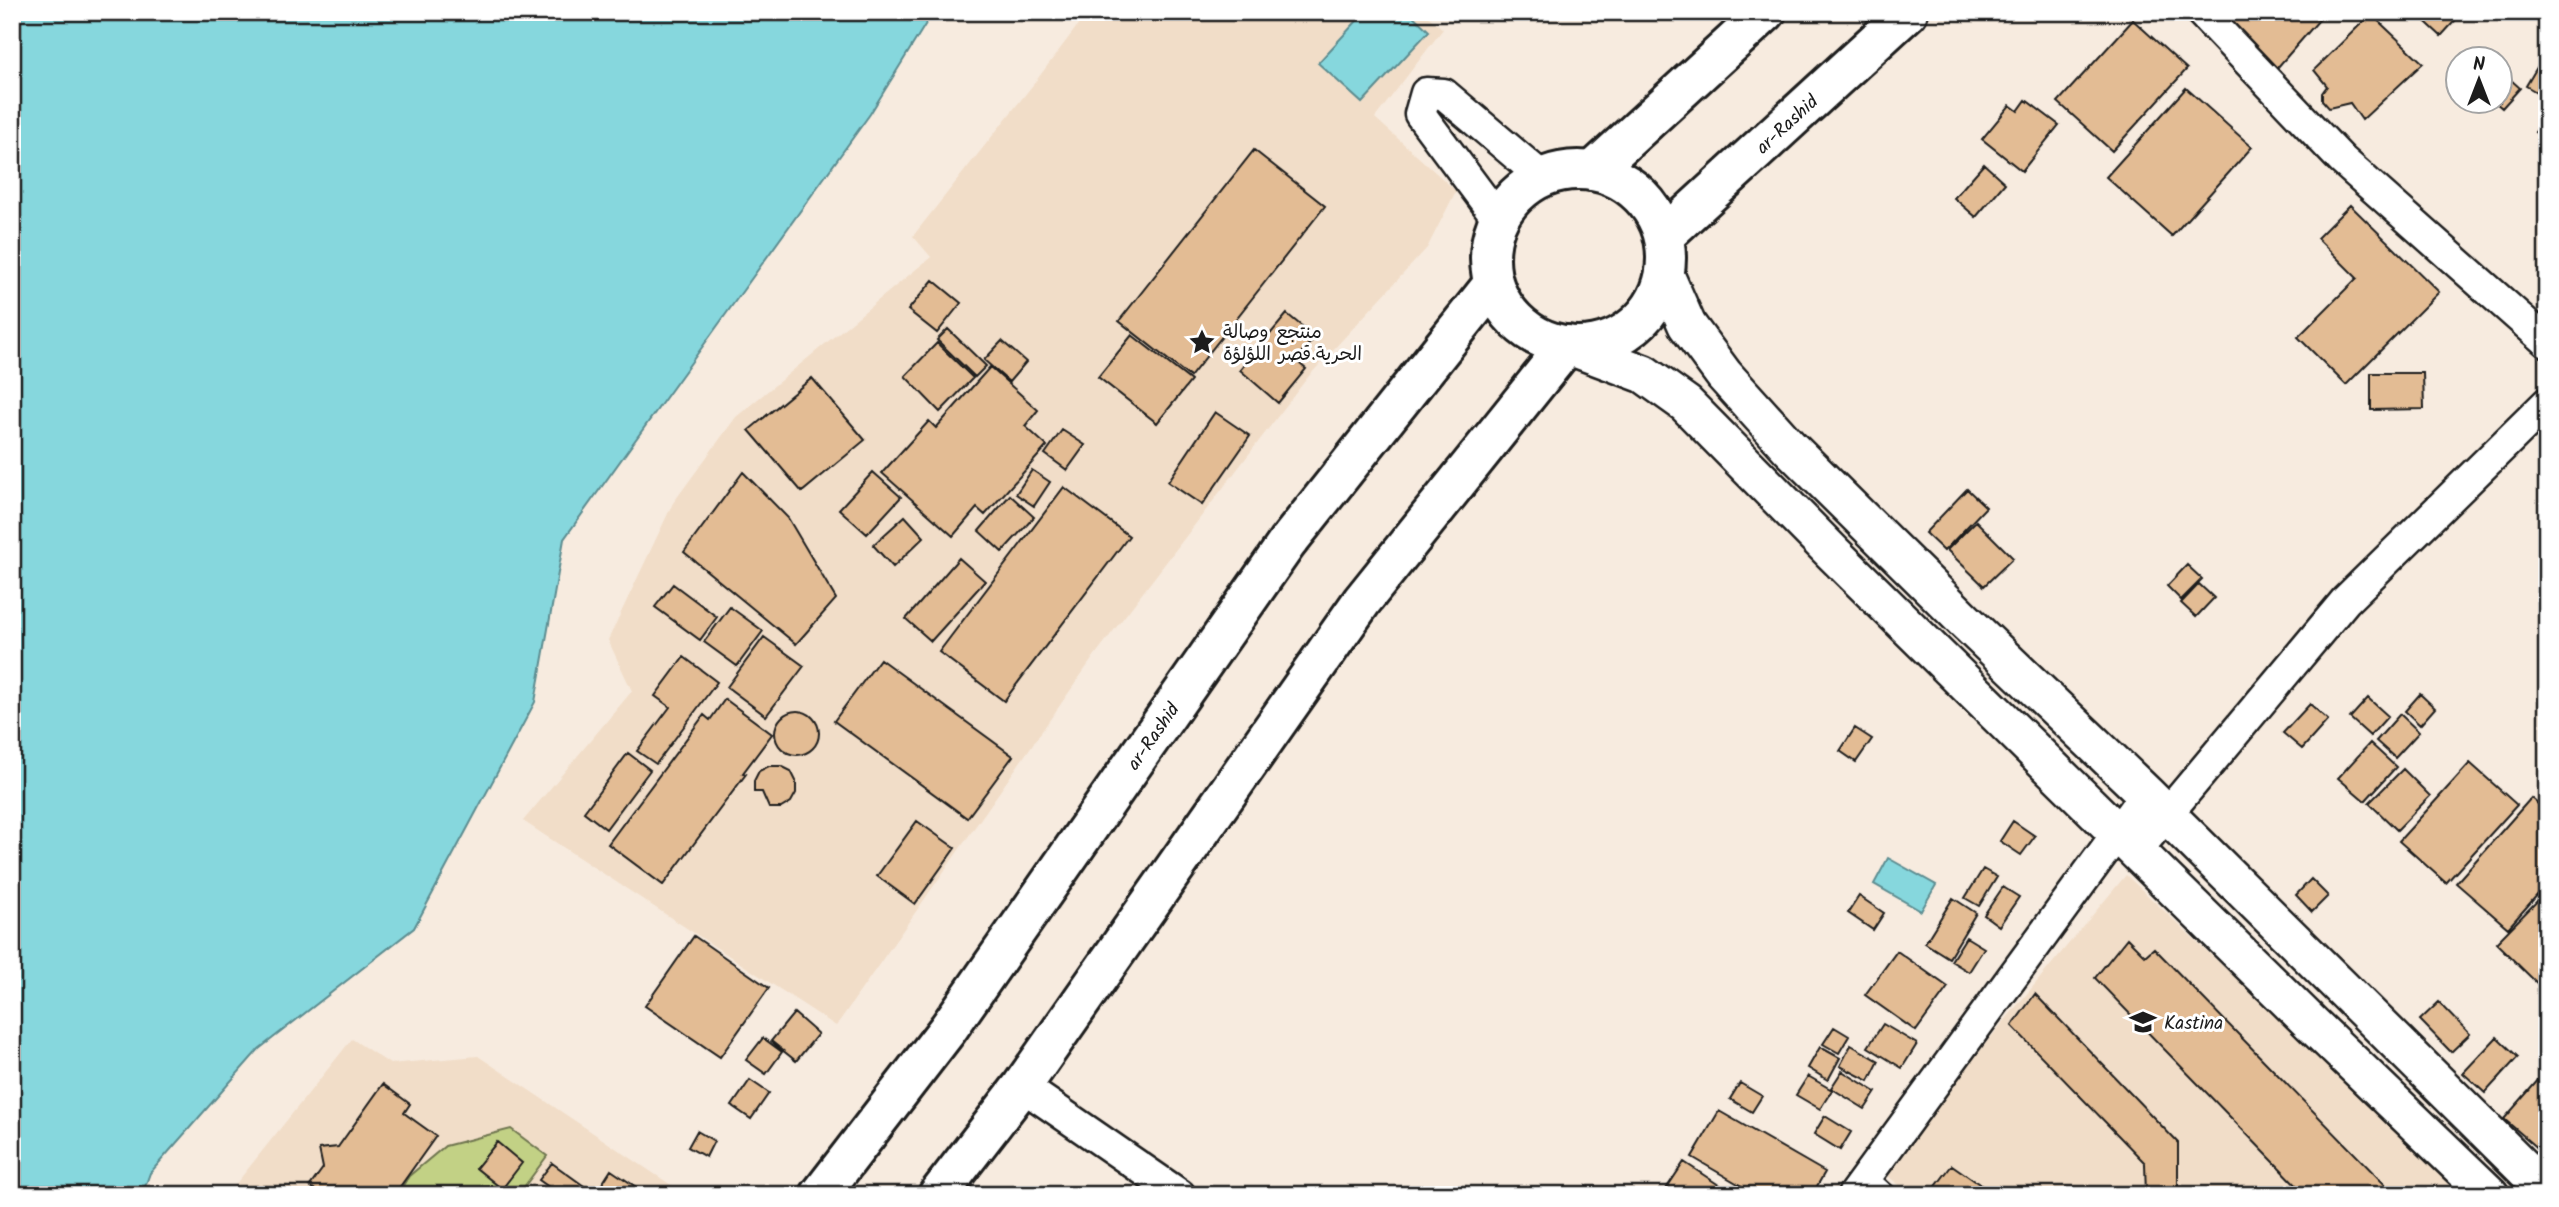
<svg xmlns="http://www.w3.org/2000/svg" width="2559" height="1207" font-family="Kalam,'Playpen Sans Arabic',sans-serif">
	<style>
		.built { fill: #f1ddc8 }
		.green { fill: #c2d185; stroke: #6f7650; stroke-width: 2 }
		.water { fill: #86d7dd; stroke: #5c8c90; stroke-width: 2 }
		.building { fill: #e3bc94; stroke: #1c1c1c; stroke-width: 2 }
		.lines { fill: none; stroke-linecap: round; stroke-linejoin: round }
		.service-casing { stroke: #1c1c1c; stroke-width: 19 }
		.minor-casing { stroke: #1c1c1c; stroke-width: 35 }
		.tertiary-casing { stroke: #1c1c1c; stroke-width: 42 }
		.secondary-casing { stroke: #1c1c1c; stroke-width: 44 }
		.service { stroke: #fff; stroke-width: 14 }
		.minor { stroke: #fff; stroke-width: 30 }
		.tertiary { stroke: #fff; stroke-width: 37 }
		.secondary { stroke: #fff; stroke-width: 38 }
		.labels { text-anchor: middle; stroke-width: 6; stroke-linejoin: round; paint-order: stroke }
		.street-label { font-size: 19px; fill: #1c1c1c; stroke: #fff }
		.poi-label { font-size: 19px; fill: #1c1c1c; stroke: #fff; text-anchor: start }
	</style>
	<rect width="100%" height="100%" fill="#f7ebdf"/>
	<filter id="ink" filterUnits="userSpaceOnUse"><feTurbulence type="fractalNoise" baseFrequency=".0143" numOctaves="2"/><feDisplacementMap in="SourceGraphic" scale="14" xChannelSelector="R" yChannelSelector="G"/><feConvolveMatrix kernelMatrix="1 2 1 2 8 2 1 2 1" color-interpolation-filters="sRGB"/></filter>
	<g filter="url(#ink)">
		<path class="built" d="M1088,12h335l20,17 -68,89 81,73 -29,57 -119,129 -213,278 -259,371 -313,-205 109,-130 -24,-51 65,-137 63,-86 195,-160 -18,-21 119,-150z
			M2126,875l340,320h-554l-32,-25z
			M352,1039l38,25 88,-8 208,139h-459z"/>
		<path class="green" d="M511,1129l36,27 -29,39h-121l12,-19 36,-30z"/>
		<path class="water" d="M12,12h921l-63,102 -306,425 -29,163 -121,226 -155,121 -109,124 -8,22h-130z
			M1365,12h44l20,19 -67,72 -44,-40z
			M1888,858l48,27 -15,26 -47,-27z"/>
		<path class="building" d="M2212,12h114l-49,56z
			M2415,12h48l-22,24z
			M2371,14l52,49 -61,57 -12,-17 -21,5 -7,-8v-7l5,-7 -13,-16z
			M2133,20l54,49 -75,82 -54,-49z
			M2546,52l1,1v45l-21,-12z
			M2500,70l20,18 -18,20 -7,-6h5z
			M2186,88l66,59 -80,89 -66,-59z
			M2026,100l33,25 -37,46 -40,-32 28,-34 8,6z
			M2547,117v25l-12,-10z
			M1254,150l71,56 -135,171 -71,-56z
			M1984,164l21,19 -29,34 -22,-19z
			M2350,205l89,87 -93,93 -48,-48 59,-59 -40,-40z
			M933,280l28,23 -24,30 -29,-23z
			M1287,314l28,23 -20,23 11,9 -28,34 -38,-33z
			M948,329l38,37 -11,11 -38,-37z
			M1132,335l59,46 -34,42 -59,-46z
			M1002,341l24,21 -17,20 -25,-22z
			M937,343l36,35 -33,34 -35,-36z
			M990,367l48,43 -13,16 22,20 -62,69 -8,-7 -24,28 -71,-63 47,-52 7,7z
			M2371,373h52l1,36 -53,1z
			M812,378l53,62 -63,52 -53,-62z
			M1215,412l35,24 -48,69 -34,-23z
			M1062,430l23,15 -18,25 -22,-16z
			M1032,470l18,12 -16,24 -18,-12z
			M743,472l45,46 48,81 -40,45 -112,-92z
			M873,472l28,25 -34,37 -28,-25z
			M1064,487l65,49 -125,165 -65,-49z
			M1967,489l19,18 -42,44 -19,-18z
			M1010,495l24,22 -32,35 -23,-21z
			M905,516l19,21 -31,30 -20,-22z
			M1976,521l37,37 -29,28 -37,-36z
			M959,558l26,23 -54,60 -25,-22z
			M2187,565l15,14 -21,21 -14,-14z
			M673,584l44,33 -17,23 -45,-33z
			M2199,584l15,14 -18,19 -15,-14z
			M730,607l33,24 -26,35 -33,-24z
			M764,637l40,29 -38,50 -39,-29z
			M684,657l33,25 -61,82 -19,-13 33,-44 -15,-11z
			M880,659l133,97 -46,62 -133,-97z
			M2420,694l15,14 -15,17 -15,-14z
			M2368,698l20,18 -18,20 -20,-18z
			M725,699l47,35 -29,39 3,1 -83,111 -55,-41 96,-129 6,5z
			M2310,704l18,16 -26,29 -19,-16z
			M775 733a22 22 0 1 1 44 0a22 22 0 1 1-44 0Z
			M2400,714l19,18 -24,26 -19,-17z
			M1855,728l17,11 -16,23 -16,-11z
			M2370,743l26,24 -31,34 -27,-23z
			M628,753l22,17 -44,59 -22,-17z
			M2470,763l47,42 -71,78 -47,-42z
			M769,766h12l10,5 5,10v12l-5,9 -10,6h-12l-7,-16h-8v-11l5,-10z
			M2403,769l27,27 -33,34 -28,-27z
			M2531,798l16,14v72l-39,44 -52,-45z
			M917,821l38,27 -40,56 -38,-28z
			M2013,821l22,15 -14,19 -21,-14z
			M1983,869l14,8 -18,29 -14,-8z
			M2311,879l17,17 -16,16 -16,-17z
			M2003,887l16,10 -20,29 -15,-11z
			M2547,891v96l-3,3 -48,-47z
			M1859,896l25,17 -11,17 -25,-17z
			M1953,898l23,15 -27,45 -24,-15z
			M694,936l75,52 -49,69 -75,-51z
			M1966,937l18,11 -15,24 -18,-11z
			M2127,938l18,18 9,-8 241,247h-89l-211,-217z
			M1897,951l51,36 -32,44 -51,-36z
			M2035,994l143,149v52h-32l-1,-32 -133,-137z
			M2439,1002l31,32 -19,18 -31,-32z
			M794,1013l24,21 -22,27 -25,-20z
			M1883,1024l34,20 -15,24 -34,-21z
			M1834,1027l15,9 -10,17 -16,-9z
			M2497,1037l21,20 -33,36 -22,-20z
			M763,1038l19,14 -16,22 -20,-14z
			M1851,1045l28,16 -10,20 -29,-15z
			M1820,1047l20,11 -12,22 -20,-12z
			M2547,1070v86l-43,-37z
			M1842,1071l34,21 -11,17 -34,-21z
			M1808,1076l24,14 -12,19 -24,-14z
			M750,1080l19,13 -18,26 -19,-13z
			M1740,1083l22,13 -10,16 -22,-13z
			M383,1084l27,20 -6,9 32,23 -42,59h-72l-12,-9 13,-18 -4,-19 19,-2z
			M1719,1111l106,61 -13,23h-55l-65,-38z
			M1825,1116l26,16 -11,18 -26,-16z
			M697,1131l17,10 -8,16 -18,-10z
			M497,1142l25,21 -20,26 -26,-21z
			M1684,1162l41,27 -3,6h-60z
			M552,1163l32,23 -7,9h-17l-21,-15z
			M1952,1165l43,30h-61l-3,-2z
			M611,1170l37,25h-53z"/>
		<g class="lines">
			<g class="service-casing">
				<path id="service" d="M1867,1174l23,21"/>
			</g>
			<g class="minor-casing">
				<path id="minor" d="M2201,12l141,148 205,182
					M1499,220l-79,-106 6,-21 18,1 98,83
					M2137,850l209,-250 201,-197
					M1022,1086l158,109
					M1853,1195l293,-401"/>
			</g>
			<g class="tertiary-casing">
				<path id="tertiary" d="M1665,275l22,50 37,50 65,72 175,173 182,174 401,397
					M1567,345l77,29 42,30 147,149 479,471 178,171"/>
			</g>
			<g class="secondary-casing">
				<g id="secondary">
					<circle cx="1578" cy="258" r="88"/>
					<path d="M1593,171l173,-159"/>
					<path id="s1" d="M1664,236l244,-224"/>
					<path id="s2" d="M820,1195l128,-166 339,-486 206,-259"/>
					<path d="M938,1195l84,-109 340,-485 205,-256"/>
				</g>
			</g>
			<use href="#service" class="service"/>
			<use href="#minor" class="minor"/>
			<use href="#tertiary" class="tertiary"/>
			<use href="#secondary" class="secondary"/>
		</g>
	</g>
	<defs>
		<g id="sight-bare" transform="scale(2.1)"><path d="M0-6L1.8-2.2L6-1.7L2.9 1.2L3.7 5.4L0 3.3L-3.7 5.4L-2.9 1.2L-6-1.7L-1.8-2.2Z" fill="#1c1c1c" stroke="#fff" stroke-width="2.5" paint-order="stroke"/></g>
		<g id="school-bare" transform="scale(2.1)"><path d="M0-5L7-2L0 1L-7-2ZM-4 1L0 2.5L4 1V4Q0 6-4 4Z" fill="#1c1c1c" stroke="#fff" stroke-width="2.5" paint-order="stroke"/></g>
	</defs>
	<g fill-rule="evenodd">
		<use href="#sight-bare" x="1202" y="342"/>
		<use href="#school-bare" x="2143" y="1022"/>
	</g>
	<g class="labels">
		<g class="street-label">
			<text dy="7" stroke="none"><textPath href="#s1" startOffset="166">ar-Rashid</textPath></text>
			<text dy="7" stroke="none"><textPath href="#s2" startOffset="567">ar-Rashid</textPath></text>
		</g>
		<g class="poi-label">
			<text x="1223" y="338">منتجع وصالة<tspan x="1223" dy="22">الحرية.قصر اللؤلؤة</tspan></text>
			<text x="2164" y="1029">Kastina</text>
		</g>
	</g>
	<rect width="2559" height="1207" fill="none" stroke="#fff" stroke-width="42"/>
	<rect x="21" y="21" width="2517" height="1165" fill="none" stroke="#1c1c1c" stroke-width="2.5" filter="url(#ink)"/>
	<g transform="translate(2479 80)"><circle r="33" fill="#ffffff" stroke="#a4a4a4" stroke-width="2"/>
	<path d="M0-5L12 26L0 18L-12 26Z" fill="#1c1c1c"/>
	<text y="-10" font-size="19" font-weight="bold" text-anchor="middle" fill="#1c1c1c">N</text>
	</g>
</svg>
